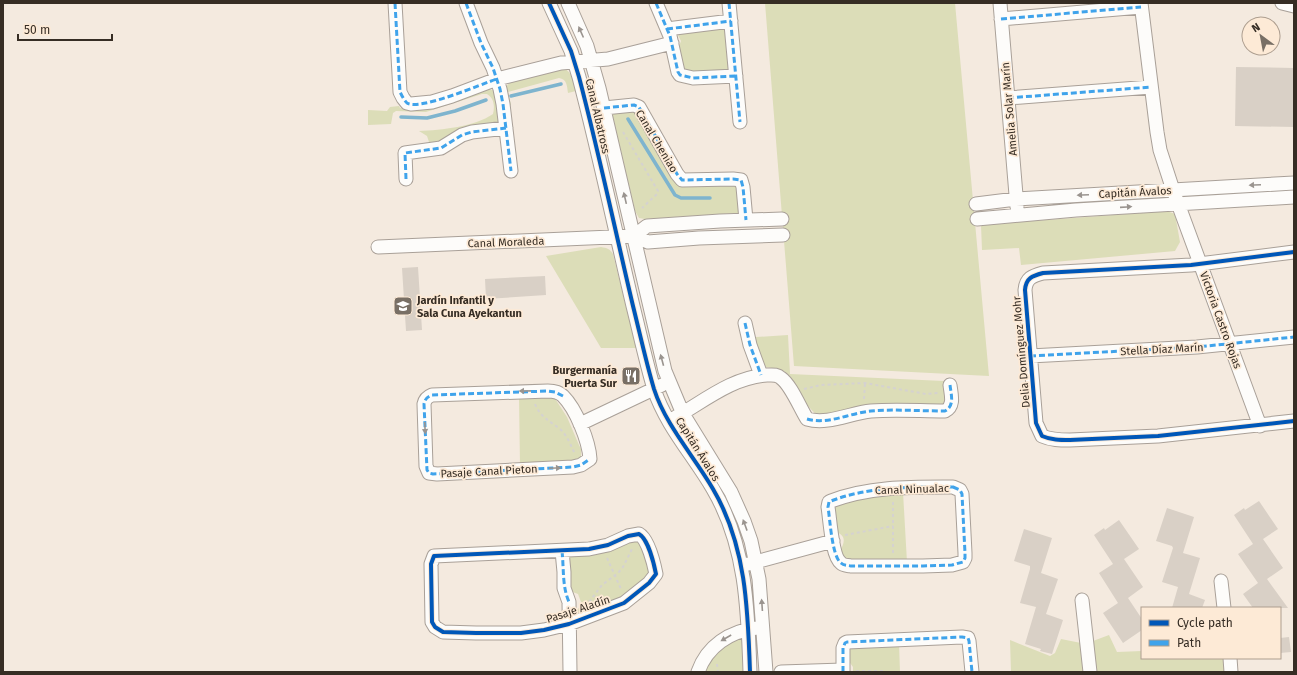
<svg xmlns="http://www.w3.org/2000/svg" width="1297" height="675" font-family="'Fira Sans',sans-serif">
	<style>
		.green { fill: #dcddb8 }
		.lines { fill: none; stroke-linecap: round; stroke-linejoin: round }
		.stream { stroke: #7eb4ce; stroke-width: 3.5 }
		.building { fill: #d9d0c6 }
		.minor-casing { stroke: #a9a098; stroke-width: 15 }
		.path { stroke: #d5d2d0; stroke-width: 2; stroke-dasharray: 3 3; stroke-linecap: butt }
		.minor { stroke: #fdfcfa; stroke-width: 13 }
		.quiet { stroke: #3fa3eb; stroke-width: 3; stroke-dasharray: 6 3; stroke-linecap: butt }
		.cycleway-casing { stroke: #fdead6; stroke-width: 6 }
		.cycleway { stroke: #0057b8; stroke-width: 4 }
		.oneway { fill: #9a948f }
		.labels { text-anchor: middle; stroke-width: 3.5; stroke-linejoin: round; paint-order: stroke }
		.street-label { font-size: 11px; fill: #362d24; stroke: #fdead6 }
		.poi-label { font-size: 11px; font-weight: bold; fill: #362d24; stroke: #fdead6; text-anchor: start }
	</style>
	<rect width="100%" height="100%" fill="#f4eadf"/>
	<path class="green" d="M765,3h190l34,373 -195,-10z
		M722,25l4,3 5,42 -26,5 -24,-5 -3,-21 3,-8 -3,-6 3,-3z
		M563,68c10,4 10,13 13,23l-8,2c-1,-7 -1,-14 -9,-15l-51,14 3,13 -3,1c-3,-11 -7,-17 3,-24z
		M489,89l6,2 6,32 -71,22 -3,-9 -8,-5c23,-1 55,-4 74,-17 2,-8 1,-16 -6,-20h-5l-56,18 -30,-1 -3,2 -2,11 -23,1v-15l19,1 3,-4 9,-1 1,2 12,1z
		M632,108l44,69 61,7 3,27 -2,2 -93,6 -6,-1 -4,-7 -23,-98z
		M1167,211l8,3 5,28 -5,9 -154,14 -2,-17 -37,2 -1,-25z
		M601,247c6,1 9,2 12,7l23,94h-35l-55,-92z
		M788,335l2,39 154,7 3,19 -2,6 -126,10c-19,-12 -19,-34 -34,-44 -7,-5 -15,-3 -21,-6l-11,-27 3,-2z
		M519,395l35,2 13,20 12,28 2,4v12l-61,5z
		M903,492l4,70 -62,-2 -5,-9c4,-8 7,-14 -3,-19l-4,-26 2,-3z
		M637,538l14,28 -3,12 -23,20 -50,17 -1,-3 5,-4 2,-6 -3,-8 -8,-3 -3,-35z
		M1109,635l8,17 25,-1v7h83v14h-128l-4,-31z
		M742,636l1,36h-39c13,-21 16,-25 38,-36z
		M1061,639l20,4 3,29h-73l-1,-32 40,16 5,-3z
		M899,643l1,29h-47v-5l-5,-7 -1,-12z"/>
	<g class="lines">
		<path class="stream" d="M511,96l50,-12
			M401,117l26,1 28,-7 31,-11
			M628,119l47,76 6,3h29"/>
	</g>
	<path class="building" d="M1236,67l58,1v59l-59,-1z
		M418,267l4,63 -16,1 -4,-63z
		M545,276l1,19 -60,4 -1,-20z
		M1259,501l19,28 -15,10 20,29 -16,11 21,29h-35l-10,-14 15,-11 -20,-29 15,-10 -19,-29 10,-7 1,2z
		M1167,508l27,9 -11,36 17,5 -11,36 16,6 -3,8h-30l6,-21 -16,-5 11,-34 -1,-2 -16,-5z
		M1119,520l20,29 -15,10 19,28 -15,11 14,21v11l-19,13 -20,-30 15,-10 -19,-30 14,-9 -19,-29 10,-7 1,2z
		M1024,529l28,9 -11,35 17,6 -12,35 17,6 -11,34 -12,-3 1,-2 -16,-5 11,-37 -16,-4 10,-34v-3l-16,-5z
		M1289,637l2,15 -11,1v-15z"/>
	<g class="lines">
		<g class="minor-casing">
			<path id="minor" d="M395,3l5,89 3,6 4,5 4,1 21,-2 20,-6 45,-17 64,-16 47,-4 64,-16
				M466,3l15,40 12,25 7,21 3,15 8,67
				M549,3l22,48 8,26c20,76 36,153 54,229 7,28 13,56 21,83 12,37 40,67 59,100 33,56 35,120 37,183
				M568,3l19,43 12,42 66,283 18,43 48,78 13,29 7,20 8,38 7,93
				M656,3l14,33 8,36 2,3 13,3 43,-2
				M729,3l11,119
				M1000,3l17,204
				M1141,3l16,129 3,18 13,40 87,236
				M1282,3l12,3
				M1001,19l140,-12
				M667,29l64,-8
				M1008,98l143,-11
				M604,108l30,-3 5,2 38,67 5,6 51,-1 8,1 2,7 3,33
				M406,179l-1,-26 36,-5 21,-13 10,-3 34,-4
				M976,204l40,-5 278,-16
				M977,219l99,-9 218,-13
				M634,236l13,-10 73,-5 62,-2
				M378,247l256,-11 14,6 51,-4 84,-3
				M1294,252l-103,13 -148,8c-11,3 -17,5 -18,17l11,133 6,13c9,4 18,4 28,4l88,-4 136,-15
				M745,323l5,22 11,30
				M1030,356l167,-9 97,-10
				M548,391c6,0 11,1 15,5 13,13 26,45 27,63l-9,6 -8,2 -136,7 -8,-1 -3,-7 -2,-62c1,-5 3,-7 8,-9z
				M676,417c28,-16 57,-40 91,-42 5,0 10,-1 14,3 10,7 19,30 26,41 21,6 43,-6 64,-8 24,-2 49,0 74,0 10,-5 6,-17 5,-26
				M580,424l82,-39
				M953,487l7,3 2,4 3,59v5l-2,4 -11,3 -29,1h-72c-4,-1 -7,0 -10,-3 -9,-6 -11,-44 -13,-56l1,-5 2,-1c39,-15 82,-14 122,-14z
				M639,534c9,5 15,30 17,40l-7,9 -25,20 -55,21 -25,6 -23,3h-45l-33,-1 -8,-5 -3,-5 -1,-58 3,-8 155,-7 19,-4 20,-9z
				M562,551l2,21v16l5,14 1,70
				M748,564l85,-23
				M1221,581l3,27
				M1082,600l8,72
				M1230,658l1,14
				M698,672c9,-26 32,-41 59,-44
				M781,672l62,-2
				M843,672v-24l2,-5 2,-1 115,-5 6,1 1,3 3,31"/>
		</g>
		<path class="path" d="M623,132l35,59 -1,3 -15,14
			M804,389l17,-4 44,-2 61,11 12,-1
			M864,399l1,-16
			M535,404c5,13 15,17 25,25 7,6 11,17 15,25
			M845,535l48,-9
			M893,553v-51
			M607,558l14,31
			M589,602l13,-17 16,-12 5,-6 9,-18
			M717,664l1,8
			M856,671h29"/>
		<use href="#minor" class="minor"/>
		<path class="quiet" d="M395,3l5,89c2,4 4,8 7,11 13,8 74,-19 90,-24
			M466,3l15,40 12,25 7,21 3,15 8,67
			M656,3l14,33 8,36 2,3 13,3 43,-2
			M729,3l11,119
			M1001,19l140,-12
			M667,29l64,-8
			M1008,98l143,-11
			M604,108l30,-3 5,2 38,67 5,6 51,-1 8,1 2,7 3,33
			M406,179l-1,-26 36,-5 21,-13 10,-3 34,-4
			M745,323l5,22 11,30
			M1030,356l167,-9 97,-10
			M563,396l-8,-4 -7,-1 -116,4c-5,2 -7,4 -8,9l3,66 2,3 4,1 140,-7 8,-2 9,-6
			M807,419c21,6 43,-6 64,-8 24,-2 49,0 74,0 10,-5 6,-17 5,-26
			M953,487l7,3 2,4 3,59v5l-2,4 -11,3 -29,1h-72c-4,-1 -7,0 -10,-3 -9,-6 -11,-44 -13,-56l1,-5 2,-1c39,-15 82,-14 122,-14z
			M562,551c2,18 0,35 7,51
			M843,672v-24l2,-5 2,-1 115,-5 6,1 1,3 3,31"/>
		<g class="cycleway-casing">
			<path id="cycleway" d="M549,3l22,48 8,26c20,76 36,153 54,229 7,28 13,56 21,83 12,37 40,67 59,100 33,56 35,120 37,183
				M1294,252l-103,13 -148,8c-11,3 -17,5 -18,17l11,133 6,13c9,4 18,4 28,4l88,-4 136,-15
				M639,534c9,5 15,30 17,40l-7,9 -25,20 -55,21 -25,6 -23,3h-45l-33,-1 -8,-5 -3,-5 -1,-58 3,-8 155,-7 19,-4 20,-9z"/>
		</g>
		<use href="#cycleway" class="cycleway"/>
	</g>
	<defs><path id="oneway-solid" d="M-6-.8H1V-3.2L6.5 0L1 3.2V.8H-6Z"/></defs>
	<g class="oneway">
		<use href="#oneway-solid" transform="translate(581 32) rotate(-114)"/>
		<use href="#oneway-solid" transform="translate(1255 185) rotate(177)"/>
		<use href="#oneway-solid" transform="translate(1083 195) rotate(177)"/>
		<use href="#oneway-solid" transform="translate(625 198) rotate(-103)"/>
		<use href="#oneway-solid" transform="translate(1126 207) rotate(-4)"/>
		<use href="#oneway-solid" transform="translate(662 360) rotate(-105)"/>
		<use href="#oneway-solid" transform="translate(525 391) rotate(179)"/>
		<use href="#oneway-solid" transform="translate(425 428) rotate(87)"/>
		<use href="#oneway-solid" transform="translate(555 468) rotate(-3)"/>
		<use href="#oneway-solid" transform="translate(745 525) rotate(-110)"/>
		<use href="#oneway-solid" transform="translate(762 605) rotate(-94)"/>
		<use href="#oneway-solid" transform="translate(726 638) rotate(150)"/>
	</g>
	<defs>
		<g id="school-square" transform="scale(1)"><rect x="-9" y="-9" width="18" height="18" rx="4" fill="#786f65" stroke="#fdead6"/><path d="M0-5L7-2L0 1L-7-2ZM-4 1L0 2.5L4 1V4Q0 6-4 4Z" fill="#fff"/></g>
		<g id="restaurant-square" transform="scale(1)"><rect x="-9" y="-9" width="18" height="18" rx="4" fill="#786f65" stroke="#fdead6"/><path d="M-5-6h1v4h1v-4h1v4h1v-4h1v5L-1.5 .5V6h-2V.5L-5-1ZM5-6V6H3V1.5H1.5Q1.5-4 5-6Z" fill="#fff"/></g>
	</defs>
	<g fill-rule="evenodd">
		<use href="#school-square" x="403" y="306"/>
		<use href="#restaurant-square" x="631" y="376"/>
	</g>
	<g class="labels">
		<g class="street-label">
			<text transform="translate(1009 109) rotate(-95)" y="4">Amelia Solar Marín</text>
			<text transform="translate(598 116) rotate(77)" y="4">Canal Albatross</text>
			<text transform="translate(657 141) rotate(59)" y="4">Canal Cheniao</text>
			<text transform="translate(1135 192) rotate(-3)" y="4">Capitán Ávalos</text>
			<text transform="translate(506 242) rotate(-2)" y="4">Canal Moraleda</text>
			<text transform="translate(1221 320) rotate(70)" y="4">Victoria Castro Rojas</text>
			<text transform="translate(1162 349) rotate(-3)" y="4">Stella Díaz Marín</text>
			<text transform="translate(1021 352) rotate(-95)" y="4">Delia Domínguez Mohr</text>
			<text transform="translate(698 449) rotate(58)" y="4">Capitán Ávalos</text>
			<text transform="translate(489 471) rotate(-3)" y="4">Pasaje Canal Pieton</text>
			<text transform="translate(912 489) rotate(-2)" y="4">Canal Ninualac</text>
			<text transform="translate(578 609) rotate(-18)" y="4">Pasaje Aladín</text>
		</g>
		<g class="poi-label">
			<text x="417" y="304">Jardín Infantil y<tspan x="417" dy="13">Sala Cuna Ayekantun</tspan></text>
			<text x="617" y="374" text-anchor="end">Burgermanía<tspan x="617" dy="13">Puerta Sur</tspan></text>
		</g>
	</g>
	<rect width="1297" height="675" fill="none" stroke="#362d24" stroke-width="8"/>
	<rect x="1141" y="607" width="140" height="52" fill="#fdead6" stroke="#ad9e8f"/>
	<rect x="1149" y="620" width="20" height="6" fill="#0057b8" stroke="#ad9e8f"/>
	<text x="1177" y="627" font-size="12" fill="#362d24">Cycle path</text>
	<rect x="1149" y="640" width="20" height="6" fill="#3fa3eb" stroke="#ad9e8f"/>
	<text x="1177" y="647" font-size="12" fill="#362d24">Path</text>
	<g transform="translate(1261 36) rotate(328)"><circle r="19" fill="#fdead6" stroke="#ad9e8f"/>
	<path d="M0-3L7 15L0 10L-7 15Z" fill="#786f65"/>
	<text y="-6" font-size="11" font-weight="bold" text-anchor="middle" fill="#362d24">N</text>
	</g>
	<path d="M18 34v6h94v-6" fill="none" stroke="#362d24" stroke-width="2"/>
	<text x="24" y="34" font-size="12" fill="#362d24" stroke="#fdead6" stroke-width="3" paint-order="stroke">50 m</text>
</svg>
